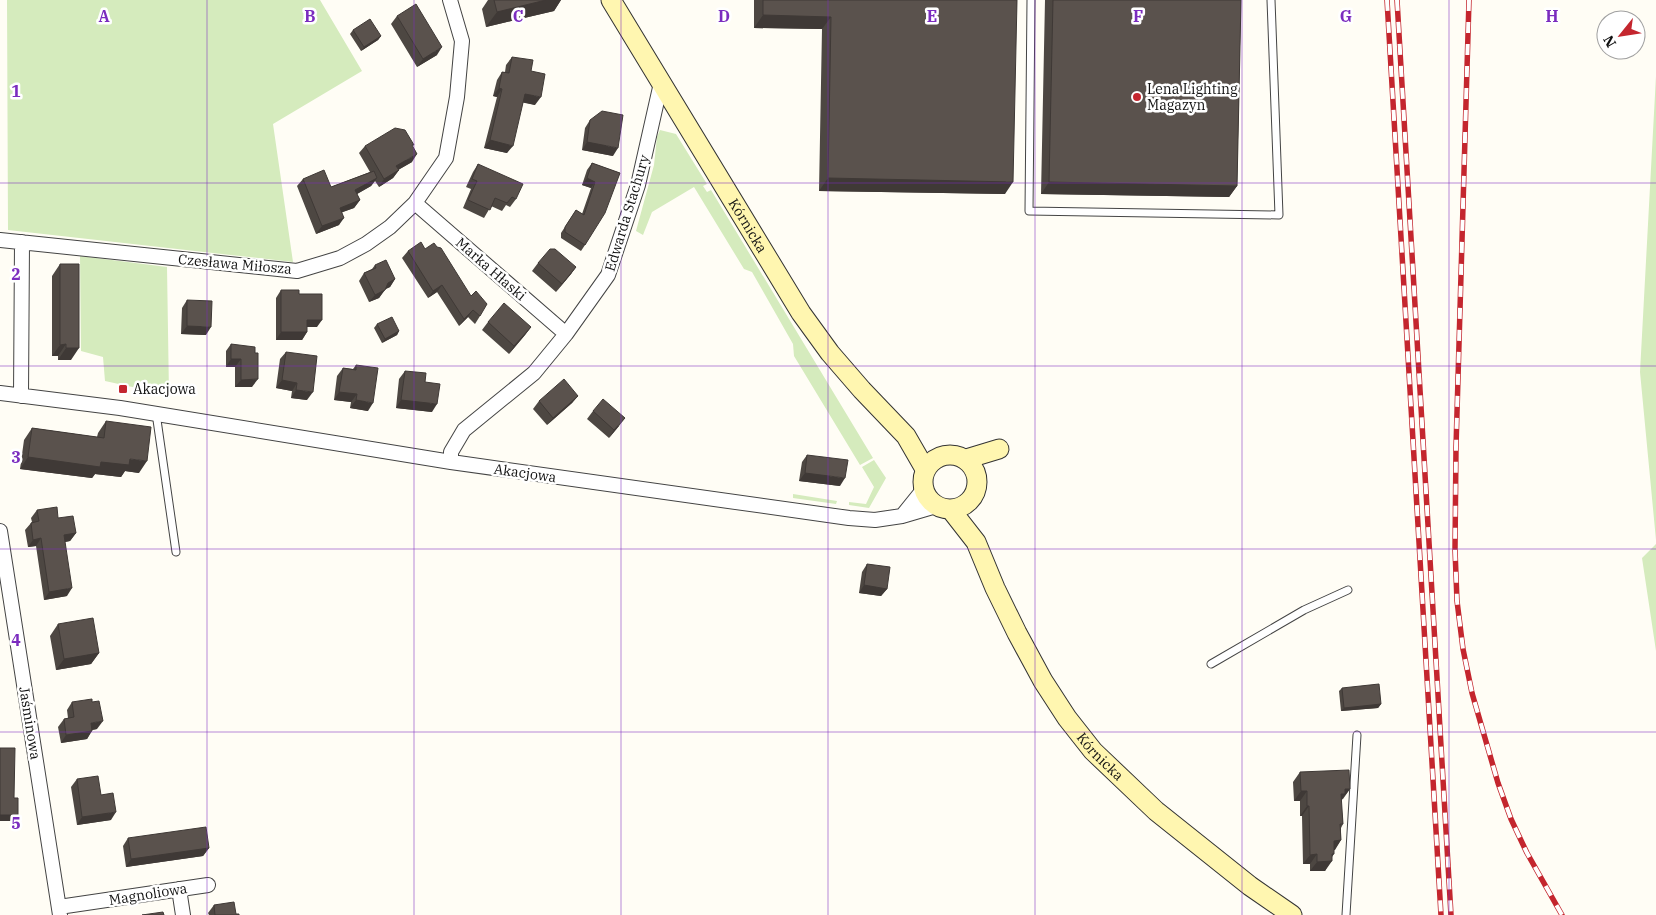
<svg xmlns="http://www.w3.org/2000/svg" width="1656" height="915" font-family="'IBM Plex Serif',serif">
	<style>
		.green { fill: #d5ebbd }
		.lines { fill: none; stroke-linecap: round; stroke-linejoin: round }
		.lane-casing { stroke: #444; stroke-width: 9 }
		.street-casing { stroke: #444; stroke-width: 16 }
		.secondary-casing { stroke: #333; stroke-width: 21 }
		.lane { stroke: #fff; stroke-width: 7 }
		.street { stroke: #fff; stroke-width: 14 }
		.secondary { stroke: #fff6b0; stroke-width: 19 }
		.rail-casing { stroke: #c4262e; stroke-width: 5.5 }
		.rail { stroke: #fff; stroke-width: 4; stroke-dasharray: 11; stroke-linecap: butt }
		.wall { fill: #4d4742 }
		.shaded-wall { fill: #3f3936 }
		.building { fill: #5a524d; stroke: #3f3936 }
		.grid { fill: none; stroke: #7b2cbf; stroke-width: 1; stroke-opacity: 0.55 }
		.poi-dot { fill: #c4262e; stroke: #fff; stroke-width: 2 }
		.labels { text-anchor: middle; stroke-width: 5; stroke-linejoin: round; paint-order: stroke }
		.poi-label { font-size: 14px; fill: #111; stroke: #fff; text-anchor: start }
		.street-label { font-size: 14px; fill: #111; stroke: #fff }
		.grid-label { font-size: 16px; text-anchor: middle; font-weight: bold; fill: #7b2cbf; stroke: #fff; stroke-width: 5; stroke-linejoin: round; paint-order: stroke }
	</style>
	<rect width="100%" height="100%" fill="#fffdf5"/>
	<path class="green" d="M7,0h313l42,71 -89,53 20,138 -285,-32z
		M1656,76v464l-16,-168z
		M660,130l16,4 31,50 -4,2 4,6 4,-2 162,268 -13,7 -66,-109 -1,-12 -41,-72 -8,-3 -50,-82 -42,25 -9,23 -7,-4 18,-66 3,-28z
		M80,256l87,11 2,128 -64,-14 -2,-24 -22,-6z
		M874,460l12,18 -17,30 -20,-3v-3l17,2 8,-17 -12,-20z
		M793,494l44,7 -1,3 -43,-6z
		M1656,544v107l-14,-93z"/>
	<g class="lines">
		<g class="lane-casing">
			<path id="lane" d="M1031,0l-2,211 250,4 -8,-215
				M156,413l20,139
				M1211,664l93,-54 44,-20
				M1346,915l11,-180"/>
		</g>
		<g class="street-casing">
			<path id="street" d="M415,203l151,131
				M0,240l297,31 43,-13 26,-14 24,-17 25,-24 31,-45 11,-61 5,-56 -12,-41
				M0,393l120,15 331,54 398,56 26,2 27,-4 34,-10
				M21,396l1,-154
				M451,462v-10l13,-22 70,-57 32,-39 42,-59 30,-90 23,-102
				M902,516l21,-26
				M0,531l60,384
				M179,889l4,26
				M59,907l149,-22"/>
		</g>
		<g class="secondary-casing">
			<g id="secondary">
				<path id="s1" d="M611,0l190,313 29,40 32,37 44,46 19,33"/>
				<circle cx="950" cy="482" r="27"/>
				<path d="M966,459l33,-10"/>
				<path id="s2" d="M951,510l25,32 19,46 22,45 26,48 24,37 26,33 63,60 94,75 42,29"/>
			</g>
		</g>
		<use href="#lane" class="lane"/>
		<use href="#street" class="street"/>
		<use href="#secondary" class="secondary"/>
		<g class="rail-casing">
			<path id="rail" d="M1387,0l54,915
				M1397,0l54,915
				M1469,0l-13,447 -1,103 2,51 6,48 9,44 26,90 13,36 16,34 35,62"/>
		</g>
		<use href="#rail" class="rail"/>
	</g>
	<path class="wall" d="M488,0h73l-7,11 -68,16 -4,-18z
		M754,0h263l-12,194 -186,-3 3,-162 -68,-1z
		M1045,0h196l-4,186 -8,11 -188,-3z
		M397,16l40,39 -20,12 -26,-43z
		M353,30l28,6 -3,4 -17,11 -11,-17z
		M512,57l19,14 4,34 -12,-3 -16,51 -23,-5 13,-51 -4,-1 4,-16 5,-8h3l1,-7z
		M590,120l23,36 -31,-6 3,-22z
		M365,146l47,16 -14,8h1l-6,8 -14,9 -4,-6 -4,5 -14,8 3,6 -6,8 -12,4 -3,13 -23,9 -19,-48 6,-7 28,8 39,-15 -11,-19z
		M592,163l28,10 -35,72 -4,6 -20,-13v-5l15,-23 6,4 9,-26 -9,-3 5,-15z
		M478,164l38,35 -6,8 -4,-2 -4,6 -11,-5 -7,12 -21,-10 8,-19 -5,-2 7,-15z
		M425,249l55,67 -5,8 -7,-7 -9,9 -22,-34 -9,6 -26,-40 6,-7z
		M538,263l38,4 -5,7 -15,18 -24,-21z
		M60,264l11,96h-13v-4h-6v-80z
		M375,265l20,14 -5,8 -5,2 -6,9 -10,4 -10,-21 5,-8 8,-4z
		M281,290l36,37h-10v5l-5,8h-26v-42z
		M187,300l19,35 -25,-1 1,-26z
		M488,322l43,5 -6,8 -16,19 -27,-24z
		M377,324l22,7 -2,4 -15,8 -8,-15z
		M231,344l24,9 -3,34h-17v-20h-9v-16z
		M286,352l21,48 -16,-2 1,-7 -16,-3 4,-29z
		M356,365l12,46 -18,-3 1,-6 -17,-2 3,-24 6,-8 10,1z
		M405,371l20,11 7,30 -36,-4 3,-29z
		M578,396l-6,7 -25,22 -14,-16 6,-8z
		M593,411l26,15 -10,12 -22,-19z
		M106,421l33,52 -14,-2 -4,6 -26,-3 -3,4 -72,-9 4,-29 8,-12 65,9 1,-4z
		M807,455l33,31 -41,-5 3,-19z
		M37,510l21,8 18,15 -6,8 -5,1 2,54 -23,4 -8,-54 -8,1 -3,-17 6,-7 1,-1 -1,-4z
		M867,564l20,25 -6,7 -22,-3 3,-21z
		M58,624l41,29 -8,11 -35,6 -6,-34z
		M1342,688l39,16 -3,4 -37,3 -2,-20z
		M72,702l25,27 -5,1 -5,9 -26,4 -3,-16 6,-8 4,-1 -1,-8z
		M1300,772l50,17 -7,10 -2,1 2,24 -2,4v12l-7,10 -2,7 -7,14h-15v-7h-7l-1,-48h-2v-15h-6l-1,-19z
		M77,779l24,16 10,25 -34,5 -6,-38z
		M128,838l81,10 -6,8 -77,11 -3,-21z
		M214,905l22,9 3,1h-30l-1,-2z"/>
	<path class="shaded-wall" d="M546,0h15l-7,11 -68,16 11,-15z
		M763,15l68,2 -9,12 -68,-1z
		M381,36l-3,4 -17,11 3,-4z
		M442,47l-5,8 -20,12 6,-8z
		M499,88l3,1 -5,8 -4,-1z
		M525,94l16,3 -6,8 -15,-3z
		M490,140l23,6 -6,7 -23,-5z
		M587,142l31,6 -5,8 -31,-6z
		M417,154l-5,8 -21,12 5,-8z
		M399,170l-6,8 -14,9 5,-8z
		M377,178l-6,8 -21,12 5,-8z
		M587,178l8,4 -4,6 -9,-3z
		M828,178l185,4 -8,12 -186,-3z
		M1049,182l188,4 -8,11 -188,-3z
		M360,200l-6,8 -19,7 5,-7z
		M344,218l-5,7 -23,9 6,-8z
		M576,267l-5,7 -15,18 6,-8z
		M395,279l-5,8 -8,4 6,-8z
		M442,285l-5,7 -9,6 5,-7z
		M385,290l-6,8 -10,4 6,-7z
		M473,310l-5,7 -9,9 5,-7z
		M307,320h15l-5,7h-15z
		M187,326l24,1 -5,8 -25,-1z
		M531,327l-6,8 -16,19 5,-8z
		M399,331l-2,4 -15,8 3,-4z
		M281,332h26l-5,8h-26z
		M66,344l-8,12h-6l8,-11z
		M66,348h13l-8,12h-13z
		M231,359h10l-6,8h-9z
		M258,379l-6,8h-17l6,-7z
		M282,380l15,3 -5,8 -16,-3z
		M296,390l17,2 -6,8 -16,-2z
		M339,392l18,2 -6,8 -17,-2z
		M578,396l-6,7 -25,22 6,-7z
		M356,400l17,3 -5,8 -18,-3z
		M401,400l36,4 -5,8 -36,-4z
		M625,418l-6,8 -10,12 5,-8z
		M28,457l73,5 29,-3 17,2 -8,12 -14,-2 -4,6 -26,-3 -3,4 -72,-9z
		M805,473l40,5 -5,8 -41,-5z
		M76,533l-6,8 -11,2 5,-8z
		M41,538l-5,8 -8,1 5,-7z
		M864,585l23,4 -6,7 -22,-3z
		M72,588l-5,8 -23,4 5,-8z
		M99,653l-8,11 -35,6 8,-11z
		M1381,704l-3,4 -37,3 3,-3z
		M103,721l-6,8 -11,2 5,-8z
		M92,731l-5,8 -26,4 5,-8z
		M1345,789h5l-12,15h-4z
		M1301,791h6l-7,10h-6z
		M1307,806h2l-7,10h-2z
		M116,812l-5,8 -34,5 5,-8z
		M0,815h18l-4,6h-14z
		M1341,840l-6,10 -8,1 7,-10z
		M209,848l-6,8 -77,11 5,-8z
		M1317,854l-7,10h-7l7,-9z
		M1332,854h2l-5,7h3l-7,10h-15l7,-9z"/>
	<path class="building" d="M494,0h52l-49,12z
		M763,0h254l-4,182 -185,-4 3,-161 -68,-2z
		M1053,0h188l-4,186 -188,-4z
		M416,4l26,43 -19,12 -26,-43z
		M370,19l11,17 -17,11 -11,-17z
		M512,57l21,3 -2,11 14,3 -4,23 -16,-3 -12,52 -23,-6 12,-51 -3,-1 3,-16 7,1z
		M602,111l21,4 -5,33 -31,-6 3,-22z
		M395,128l10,2 9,15h-2l5,9 -21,12 3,4 -15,9 -19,-33z
		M592,163l28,10 -15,40 -20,32 -20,-13v-5l11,-17 8,5 11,-33 -8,-4z
		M478,164l45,20 -7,15 -4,-2 -5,6 -12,-5 -5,12 -22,-10 9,-19 -5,-2z
		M324,170l7,17 43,-16 3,7 -22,12 5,10 -20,8 4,10 -22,8 -19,-47z
		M421,242l4,7 9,-6 3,4 4,1 30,48 5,-5 11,13 -7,12 -7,-6 -9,9 -22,-34 -9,6 -25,-40z
		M550,249h5l21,18 -14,17 -24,-21z
		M386,260l9,19 -7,4 -3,7 -10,5 -11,-22 12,-5 -1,-3z
		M60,264h19v84h-13v-4l-6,1z
		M281,290h18v4h23v26h-15v12h-26z
		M187,300l25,1 -1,26 -24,-1z
		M504,303l27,24 -17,19 -26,-24z
		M392,317l7,14 -14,8 -8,-15z
		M231,344l24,3v6h3v26l-17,1v-21h-10z
		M286,352l31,4 -4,36 -17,-2 1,-7 -15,-3z
		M356,365l22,3 -5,35 -17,-3 1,-6 -18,-2 4,-24 13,2z
		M405,371l21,2 -1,9 15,2 -3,20 -36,-4z
		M564,379l14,17 -25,22 -14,-17z
		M603,399l22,19 -11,12 -21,-19z
		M106,421l45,6 -4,34 -17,-2 -1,6 -28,-3 -1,5 -72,-10 4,-29 72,10z
		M807,455l41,5 -3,18 -40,-5z
		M57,507l1,11 15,-2 3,17 -12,2 8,53 -23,4 -8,-54 -8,2 -2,-17 8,-2 -2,-11z
		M867,564l23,3 -3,22 -23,-4z
		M93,618l6,35 -35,6 -6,-35z
		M1379,684l2,20 -37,4 -2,-20z
		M92,699v3l7,-1 4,20 -12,2 1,8 -26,4 -2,-16 10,-2 -2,-15z
		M0,748h15l-1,50h4v17h-18z
		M1349,770l1,19h-5v5h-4l2,30h-3l1,16 -7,1v13h-2v7l-15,1v-8l-7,1 -1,-49h-2v-15h-6l-1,-19z
		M98,776l3,19 12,-2 3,19 -34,5 -5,-38z
		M206,827l3,21 -78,11 -3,-21z
		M234,902l2,12h3v1h-24l-1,-10z
		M163,912l1,3h-22z"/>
	<path class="grid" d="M207,0v915M414,0v915M621,0v915M828,0v915M1035,0v915M1242,0v915M1449,0v915M0,183h1656M0,366h1656M0,549h1656M0,732h1656"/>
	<g class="poi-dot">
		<circle cx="1137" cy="97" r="5"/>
		<rect x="118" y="384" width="10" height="10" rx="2.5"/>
	</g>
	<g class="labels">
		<g class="poi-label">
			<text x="1147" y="94">Lena Lighting<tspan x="1147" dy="16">Magazyn</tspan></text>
			<text x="133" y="394">Akacjowa</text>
		</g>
		<g class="street-label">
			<text transform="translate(627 213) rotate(-73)" y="5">Edwarda Stachury</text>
			<text dy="5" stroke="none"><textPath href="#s1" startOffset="264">Kórnicka</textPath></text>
			<text transform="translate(235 264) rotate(5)" y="5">Czesława Miłosza</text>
			<text transform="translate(491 269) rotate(41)" y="5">Marka Hłaski</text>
			<text transform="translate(525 473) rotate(8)" y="5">Akacjowa</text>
			<text transform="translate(30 723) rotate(81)" y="5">Jaśminowa</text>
			<text dy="5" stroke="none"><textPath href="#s2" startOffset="290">Kórnicka</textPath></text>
			<text transform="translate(148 894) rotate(-9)" y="5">Magnoliowa</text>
		</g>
	</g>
	<g class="grid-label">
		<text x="104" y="22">A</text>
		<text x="310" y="22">B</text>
		<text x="518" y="22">C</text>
		<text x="724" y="22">D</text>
		<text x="932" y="22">E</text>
		<text x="1138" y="22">F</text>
		<text x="1346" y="22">G</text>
		<text x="1552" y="22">H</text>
		<text x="16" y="97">1</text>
		<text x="16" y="280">2</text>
		<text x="16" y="463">3</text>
		<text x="16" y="646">4</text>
		<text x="16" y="829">5</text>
	</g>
	<g transform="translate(1621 35) rotate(240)"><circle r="24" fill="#ffffff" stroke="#a0a0a0"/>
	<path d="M0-4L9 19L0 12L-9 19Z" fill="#c4262e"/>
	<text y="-8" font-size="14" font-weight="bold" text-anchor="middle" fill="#111111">N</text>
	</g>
</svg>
